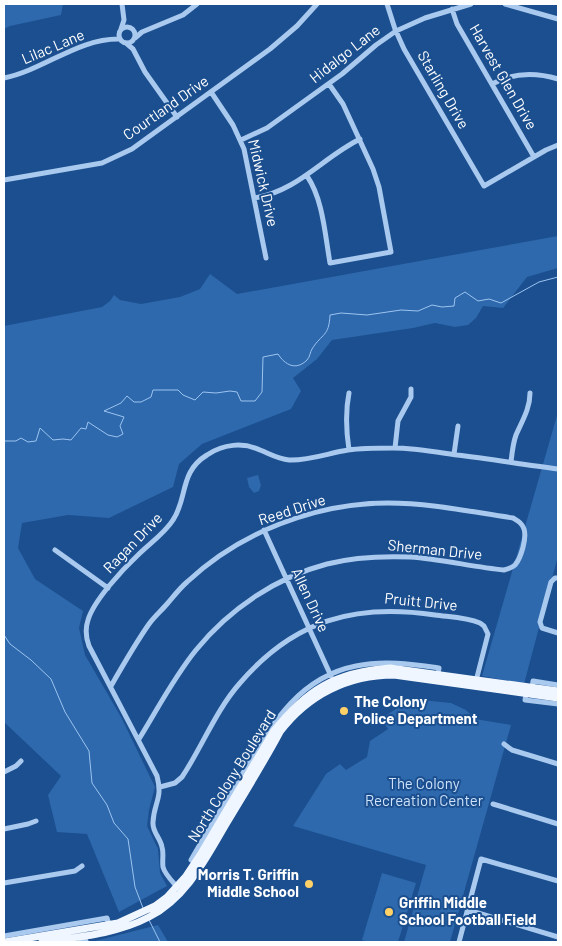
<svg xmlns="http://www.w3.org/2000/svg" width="562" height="946" font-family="Barlow,sans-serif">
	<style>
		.green { fill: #2e69ad }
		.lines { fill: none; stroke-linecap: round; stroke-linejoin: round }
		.stream { stroke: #9cc4f0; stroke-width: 1 }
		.minor { stroke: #a9c9ee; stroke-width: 5 }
		.major { stroke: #f0f6ff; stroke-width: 7 }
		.poi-dot { fill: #ffd166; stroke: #1b4f8f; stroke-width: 2 }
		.labels { text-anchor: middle; stroke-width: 4; stroke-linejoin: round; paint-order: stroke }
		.street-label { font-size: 15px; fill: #fff; stroke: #1b4f8f }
		.poi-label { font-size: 15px; font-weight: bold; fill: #fff; stroke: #1b4f8f; text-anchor: start }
		.park-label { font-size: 15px; fill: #cfe3fa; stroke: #1b4f8f }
	</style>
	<rect width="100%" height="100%" fill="#1b4f8f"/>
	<path class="green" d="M4,4h59l-2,11 -51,11 -6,3z
		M558,236v32l-31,9 -24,31 -20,-2 -7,12 -8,7 -13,2 -20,-4 -22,5 -81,12 -15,19 -24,19 8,13 -10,18 -89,35 -23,20 -6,23 -64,31 -41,-3 -46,8 -4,25 17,31 48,32 -4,17 6,27 36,62 34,70 -6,23 -2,16 11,23 2,24 7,13 -48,26 -32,-78 -30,-2 -9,-37 13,-19 -57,-54v-396l98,-19 8,-6 4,-6 6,5 21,4 39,-7 20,-8 10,-15 27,20z
		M558,412v144l-34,128 -42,-8z
		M258,475l3,10 -2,6 -5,2 -5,-6 -2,-9z
		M421,700l30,3 15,7 9,9 36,6 -61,217h-46l22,-77 -133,-39 33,-52 14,-10 6,6 21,-13 3,-16 18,-12 -9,-13 2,-1 2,2 21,-13z
		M382,873l34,10 -18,59h-29l-7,-2z
		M158,925l10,17h-77z"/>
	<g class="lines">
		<path class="stream" d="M4,441h12l5,-3 7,4 8,-1 4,-13 13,12 10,-1 8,1 10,-12 5,1 2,-7 20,13 9,2 6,-3 -3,-8 4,-9 -20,-6 17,-8 6,-7 7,6h7l10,-5 2,-7h25l5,5 12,5 8,-8 13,1 14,-2 7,1 4,9h14l7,-9 1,-35 15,-3c7,11 18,17 29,6 3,-3 3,-8 5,-11 10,-16 17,-12 18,-34l11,-2 26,2 34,-5 17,1 14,-6 10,2 12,-1 1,-8 10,-6 13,9 11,-2 12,4 38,-21 19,-5
			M4,635l6,9 21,16 20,19 14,33 24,39 3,32 15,22 7,18 14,16 7,48 8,21
			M149,920l11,22"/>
		<path class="minor" d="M387,4l8,25 9,20 80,137 62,-36 12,-5
			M505,4l53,15
			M452,9l5,15 77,133
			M119 35a8 8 0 1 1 16 0a8 8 0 1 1-16 0Z
			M121,29l3,-9 -2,-16
			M135,38l7,-6 41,-17 14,-11
			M126,43l7,6 12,23 32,45
			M4,78c40,-8 74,-40 116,-39
			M492,84c22,-12 43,-12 66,-5
			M211,92l22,33 11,24 22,109
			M241,140l26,-12 75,-54 34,-29 20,-14 29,-13 46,-14
			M307,176c16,23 18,59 23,87l61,-11 -12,-65 -6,-18 -30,-65 -14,-20
			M4,180l98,-17 30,-14 138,-100 27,-23 20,-22
			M255,198c44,-8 67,-40 105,-59
			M395,448l3,-27 13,-24v-8
			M349,450c-3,-20 -4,-37 0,-57
			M454,454l4,-28
			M511,462c1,-9 2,-19 5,-27 6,-14 14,-26 14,-42
			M264,530l67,146
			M55,550l53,38
			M558,578h-3l-4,4 -11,40 2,6 16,5
			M111,686c12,-21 24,-42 38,-62 5,-7 12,-13 18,-20 6,-7 13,-16 20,-22 53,-50 129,-79 201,-79 42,0 84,9 125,15 5,3 9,5 11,11 3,9 -3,29 -9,36 -3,3 -7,4 -11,5 -31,-3 -63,-11 -94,-13 -27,-1 -56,0 -83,7 -50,13 -98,45 -131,86 -22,27 -39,60 -57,89
			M532,688l1,-7 25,4
			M526,693l-1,7 33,4
			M504,744l8,6 46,14
			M4,772l12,-6 5,-5
			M160,787l15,-4 7,-6c20,-30 34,-67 58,-94 54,-63 115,-80 195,-68 15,2 31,2 45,8l4,3 4,8 -12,47
			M493,804l65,20
			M4,829l24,-5 8,-3
			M195,862l-4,-2c16,-28 33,-55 49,-82 29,-48 55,-100 116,-112 28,-6 55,-2 83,2l-1,6
			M4,883l71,-12 7,-5
			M179,889c-5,-6 -14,-14 -16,-22 -1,-7 1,-14 -1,-20 -2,-10 -10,-15 -9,-25 1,-20 10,-23 4,-46l-68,-130c-3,-8 -4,-17 -1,-26 6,-20 35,-51 50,-65 11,-11 27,-22 35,-35 15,-22 6,-48 34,-65 16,-11 36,-13 53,-5 10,4 18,9 29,10 19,1 40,-7 59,-10 15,-2 31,-2 45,-2 22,0 43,4 64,7 34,4 68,10 101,14
			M468,910l90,27
			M4,936l103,-18 2,7
			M80,942l6,-1
			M459,942l22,-83 77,22"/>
		<path class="major" d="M5,942l113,-19 37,-17 12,-9 19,-21 14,-21 73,-123c33,-42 62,-60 117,-64l168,23
			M42,942c36,-5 75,-8 107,-25 39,-20 58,-61 79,-96 18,-30 36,-59 52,-89 28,-37 68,-57 114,-57l164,23"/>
	</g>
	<g class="poi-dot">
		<circle cx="344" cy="711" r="5"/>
		<circle cx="309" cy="884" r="5"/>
		<circle cx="389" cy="912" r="5"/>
	</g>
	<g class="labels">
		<g class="street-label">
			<text transform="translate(53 47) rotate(-23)" y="5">Lilac Lane</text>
			<text transform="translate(345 54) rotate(-38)" y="5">Hidalgo Lane</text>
			<text transform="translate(503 77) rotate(60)" y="5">Harvest Glen Drive</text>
			<text transform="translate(443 90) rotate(60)" y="5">Starling Drive</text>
			<text transform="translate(166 108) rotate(-35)" y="5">Courtland Drive</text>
			<text transform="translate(263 183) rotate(77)" y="5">Midwick Drive</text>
			<text transform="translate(292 510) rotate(-18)" y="5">Reed Drive</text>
			<text transform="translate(133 543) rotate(-46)" y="5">Ragan Drive</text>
			<text transform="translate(435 550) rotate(6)" y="5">Sherman Drive</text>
			<text transform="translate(310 600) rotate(65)" y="5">Allen Drive</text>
			<text transform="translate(421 602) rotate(6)" y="5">Pruitt Drive</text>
			<text transform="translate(232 776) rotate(-58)" y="5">North Colony Boulevard</text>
		</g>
		<g class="poi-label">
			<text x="354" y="707">The Colony<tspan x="354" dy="17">Police Department</tspan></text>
			<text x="299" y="880" text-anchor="end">Morris T. Griffin<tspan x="299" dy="17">Middle School</tspan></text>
			<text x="399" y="908">Griffin Middle<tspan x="399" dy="17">School Football Field</tspan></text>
		</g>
		<g class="park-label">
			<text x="424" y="789">The Colony<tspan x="424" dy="17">Recreation Center</tspan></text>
		</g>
	</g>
	<rect width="562" height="946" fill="none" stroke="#ffffff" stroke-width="10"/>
</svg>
